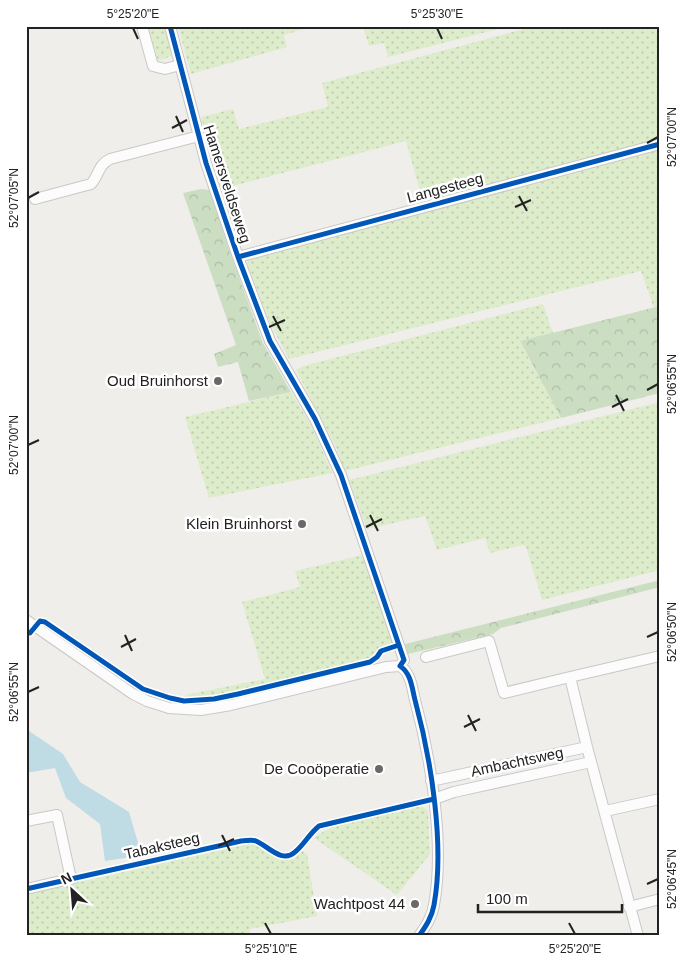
<svg xmlns="http://www.w3.org/2000/svg" width="686" height="962" font-family="Helvetica,sans-serif">
	<style>
		.grass { fill: url(#grass-dots) }
		.forest { fill: url(#forest-crowns) }
		.water { fill: #bfdbe3 }
		.lines { fill: none; stroke-linecap: round; stroke-linejoin: round }
		.minor-casing { stroke: #c9c8c7; stroke-width: 12 }
		.minor { stroke: #fdfcfc; stroke-width: 10 }
		.cycleway-casing { stroke: #fff; stroke-width: 8 }
		.cycleway { stroke: #0057b8; stroke-width: 5 }
		.ticks { fill: none; stroke: #222; stroke-width: 2 }
		.poi-dot { fill: #6a6968; stroke: #fff; stroke-width: 2 }
		.labels { text-anchor: middle; stroke-width: 5; stroke-linejoin: round; paint-order: stroke }
		.street-label { font-size: 15px; fill: #222; stroke: #fff }
		.poi-label { font-size: 15px; fill: #222; stroke: #fff; text-anchor: end }
		.neatline { fill: none; stroke: #222; stroke-width: 2 }
		.ticks-label { font-size: 12px; text-anchor: middle; fill: #222 }
	</style>
	<defs>
		<pattern id="grass-dots" width="8" height="8" patternUnits="userSpaceOnUse" patternTransform="scale(1.25)"><rect width="8" height="8" fill="#ddeccb"/><path d="M2 2h.1M6 6h.1" fill="none" stroke="#bdcaae" stroke-width="1.8" stroke-linecap="round"/></pattern>
		<pattern id="forest-crowns" width="20" height="18" patternUnits="userSpaceOnUse" patternTransform="scale(1.25)"><rect width="20" height="18" fill="#cbdec1"/><path d="M2 6a3 3 0 1 1 6 0M12 15a3 3 0 1 1 6 0" fill="none" stroke="#aebea6"/></pattern>
	</defs>
	<rect width="100%" height="100%" fill="#f0eeeb"/>
	<path class="grass" d="M148,26h17l7,29 -7,4 -7,1z
		M178,26h136l-30,9 3,12 -96,27z
		M363,26h147l-122,31 -4,-14 -15,3z
		M535,26h125v114l-237,62 -17,-61 -185,48 -20,-72 32,-8 6,20 89,-22 -6,-24z
		M660,149v157l-6,2 -13,-37 -352,88 -19,-36 -23,-60 3,-5 52,-15z
		M543,304l10,29 -33,9 41,76 -216,53 -8,-22 -41,-79 7,-4z
		M291,392l20,33 21,48 -123,25 -24,-81z
		M660,402v168l-118,30 -16,-53 -3,-2 -33,8 -5,-15 -48,12 -12,-34 -58,13 -18,-49z
		M363,555l31,89 -14,4 -7,9 -4,2 -173,42 -11,-6 80,-16 -23,-77 58,-15 -5,-16z
		M417,806l6,1 5,4 2,43 -33,41 -83,-57c29,-22 69,-23 103,-32z
		M253,843l25,16h16l8,-8 5,3 10,62 -67,13v7h-224v-42z"/>
	<path class="forest" d="M201,189l9,1 18,57 35,96 28,49 -42,9 -11,-39 -20,5 -4,-13 22,-9 -53,-152z
		M660,306v87l-99,25 -41,-77z
		M660,580v7l-159,41 -8,6 -85,20 -3,-10z"/>
	<path class="water" d="M26,729l37,25 17,28 49,30 12,41 -16,5 -20,3 -5,-37 -34,-26 -11,-30 -29,5z"/>
	<g class="lines">
		<g class="minor-casing">
			<path id="minor" d="M142,26l11,40 12,3 15,-4
				M170,26l36,137 32,94 32,84 45,78 26,56 63,185 -4,6
				M35,199l56,-15c8,-9 7,-19 19,-25l89,-23
				M238,257l422,-113
				M26,620l107,74 14,7 22,7 32,2 30,-5 155,-38 14,-1
				M426,657l63,-16 15,52 66,-16 17,70 51,189
				M400,666c11,7 12,22 15,34 16,59 30,145 19,205 -2,12 -8,21 -15,31
				M570,677l90,-21
				M431,781l156,-34
				M434,799l20,-7 137,-30
				M605,811l55,-12
				M26,821l31,-6 14,64
				M26,889l48,-11
				M629,907l31,-8"/>
		</g>
		<use href="#minor" class="minor"/>
		<g class="cycleway-casing">
			<path id="cycleway" d="M170,26l36,137 32,94 32,84 45,78 26,56 63,185 -4,6c11,7 12,22 15,34 16,59 30,145 19,205 -2,12 -8,21 -15,31
				M238,257l422,-113
				M26,632l4,1 10,-12 5,1 98,67 27,9 14,3 30,-2 24,-5 132,-32 7,-5 4,-6 18,-6
				M26,889l215,-48c5,0 11,-2 15,0 12,5 26,23 39,11 9,-7 14,-18 24,-26l115,-27"/>
		</g>
		<use href="#cycleway" class="cycleway"/>
	</g>
	<path class="ticks" d="M133,28l5,11M437,28l5,11M176,116l7,16M172,128l15,-8M647,143l11,-6M519,196l8,15M28,198l11,-6M515,207l16,-7M273,316l8,15M269,327l16,-7M647,390l11,-6M616,395l8,16M612,407l16,-8M28,445l11,-5M370,515l8,16M366,527l16,-8M125,635l7,16M647,637l11,-5M121,647l15,-8M28,692l11,-5M468,715l8,16M464,727l16,-8M222,835l8,16M218,846l16,-7M647,884l11,-5M265,923l6,11M569,923l6,11"/>
	<g class="poi-dot">
		<circle cx="218" cy="381" r="5"/>
		<circle cx="302" cy="524" r="5"/>
		<circle cx="379" cy="769" r="5"/>
		<circle cx="415" cy="904" r="5"/>
	</g>
	<g class="labels">
		<g class="street-label">
			<text transform="translate(227 184) rotate(72)" y="5">Hamersveldseweg</text>
			<text transform="translate(445 188) rotate(-15)" y="5">Langesteeg</text>
			<text transform="translate(517 762) rotate(-12)" y="5">Ambachtsweg</text>
			<text transform="translate(162 846) rotate(-13)" y="5">Tabaksteeg</text>
		</g>
		<g class="poi-label">
			<text x="208" y="386">Oud Bruinhorst</text>
			<text x="292" y="529">Klein Bruinhorst</text>
			<text x="369" y="774">De Cooöperatie</text>
			<text x="405" y="909">Wachtpost 44</text>
		</g>
	</g>
	<rect width="686" height="962" fill="none" stroke="#ffffff" stroke-width="55"/>
	<g transform="translate(72 890) rotate(334)" stroke="#ffffff" stroke-width="4" paint-order="stroke">
	<path d="M0-4L9 19L0 12L-9 19Z" fill="#222222"/>
	<text y="-8" font-size="14" font-weight="bold" text-anchor="middle" fill="#222222">N</text>
	</g>
	<path d="M478 904v8h144v-8" fill="none" stroke="#222222" stroke-width="2.5"/>
	<text x="486" y="904" font-size="15" fill="#222222" stroke="#ffffff" stroke-width="4" paint-order="stroke">100 m</text>
	<rect x="28" y="28" width="630" height="906" class="neatline"/>
	<g class="ticks-label">
		<text x="133" y="18">5°25'20"E</text>
		<text x="437" y="18">5°25'30"E</text>
		<text transform="translate(672 137) rotate(-90)" y="4">52°07'00"N</text>
		<text transform="translate(14 198) rotate(-90)" y="4">52°07'05"N</text>
		<text transform="translate(672 384) rotate(-90)" y="4">52°06'55"N</text>
		<text transform="translate(14 445) rotate(-90)" y="4">52°07'00"N</text>
		<text transform="translate(672 632) rotate(-90)" y="4">52°06'50"N</text>
		<text transform="translate(14 692) rotate(-90)" y="4">52°06'55"N</text>
		<text transform="translate(672 879) rotate(-90)" y="4">52°06'45"N</text>
		<text x="271" y="953">5°25'10"E</text>
		<text x="575" y="953">5°25'20"E</text>
	</g>
</svg>
